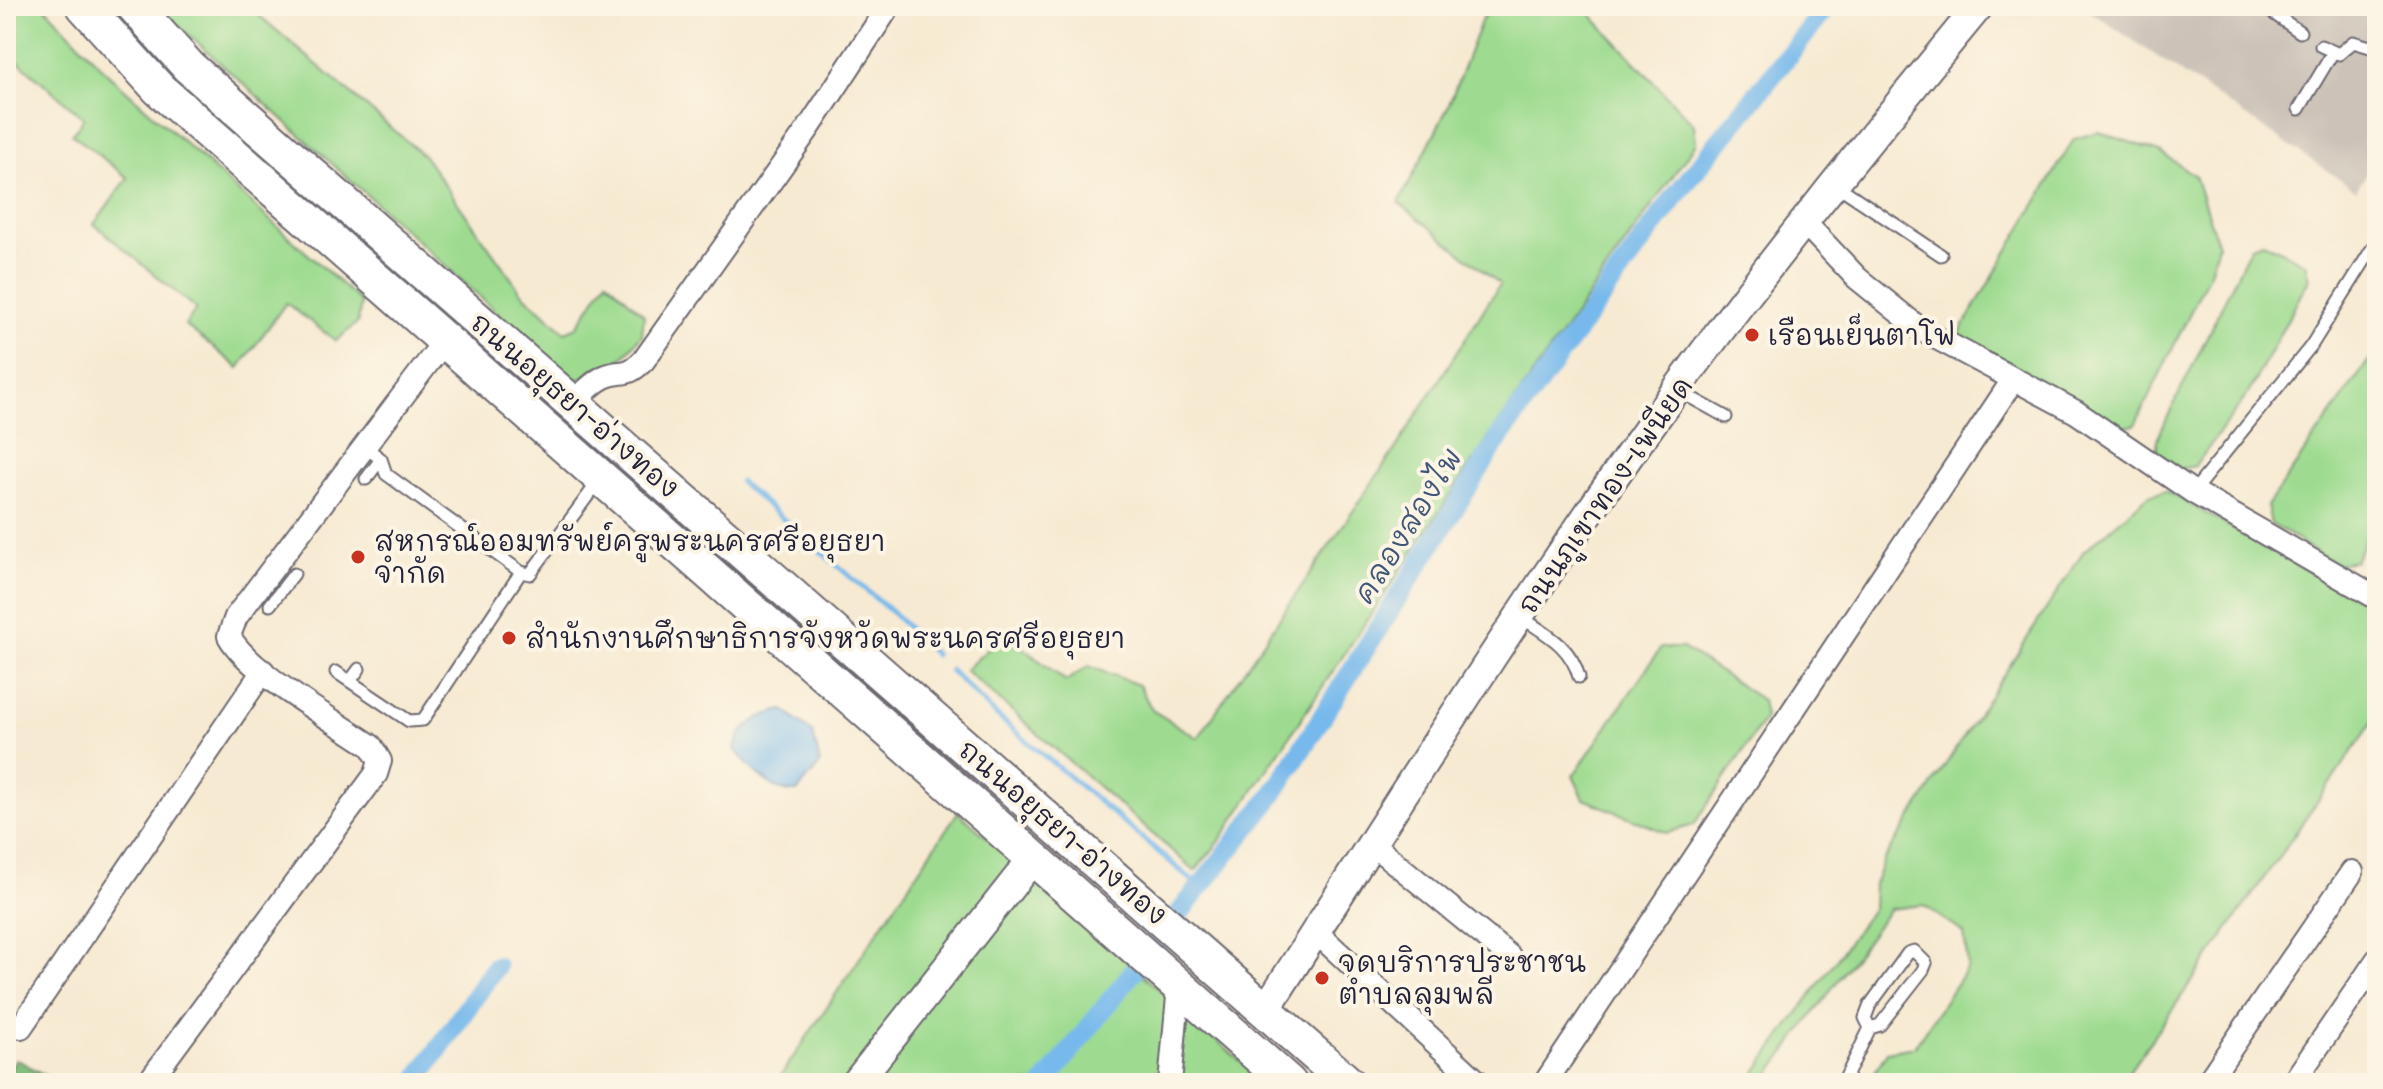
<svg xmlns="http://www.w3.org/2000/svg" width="2383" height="1089" font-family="Mali,'Playpen Sans Thai',sans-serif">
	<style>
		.industrial { fill: #ccc2b8 }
		.green { fill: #9edb90; stroke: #607e66; stroke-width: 2 }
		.forest { fill: #7ebb7a; stroke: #506e5a; stroke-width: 2 }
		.water { fill: #77b9ec; stroke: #4c6e94; stroke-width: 2 }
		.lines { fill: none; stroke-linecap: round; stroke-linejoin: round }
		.stream { stroke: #77b9ec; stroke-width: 5 }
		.canal { stroke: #77b9ec; stroke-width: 20 }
		.service-casing { stroke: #6d6870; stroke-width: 15 }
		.minor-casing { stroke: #6d6870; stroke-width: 26 }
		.tertiary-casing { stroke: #6d6870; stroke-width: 32 }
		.primary-casing { stroke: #6d6870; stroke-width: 38 }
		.service { stroke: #fff; stroke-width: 11 }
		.minor { stroke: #fff; stroke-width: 22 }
		.tertiary { stroke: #fff; stroke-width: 28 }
		.primary { stroke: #fff; stroke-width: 34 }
		.poi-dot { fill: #c8321e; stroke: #fcf5e5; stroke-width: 3 }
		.labels { text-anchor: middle; stroke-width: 8; stroke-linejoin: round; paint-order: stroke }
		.poi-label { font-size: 28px; fill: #22223b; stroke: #fcf5e5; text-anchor: start }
		.street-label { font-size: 28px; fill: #22223b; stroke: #fcf5e5 }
		.water-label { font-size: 30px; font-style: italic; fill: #405779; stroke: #fcf5e5 }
	</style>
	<rect width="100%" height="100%" fill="#fcf5e5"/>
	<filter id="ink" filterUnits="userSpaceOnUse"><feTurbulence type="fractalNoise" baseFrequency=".0125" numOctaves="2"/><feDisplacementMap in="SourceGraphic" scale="16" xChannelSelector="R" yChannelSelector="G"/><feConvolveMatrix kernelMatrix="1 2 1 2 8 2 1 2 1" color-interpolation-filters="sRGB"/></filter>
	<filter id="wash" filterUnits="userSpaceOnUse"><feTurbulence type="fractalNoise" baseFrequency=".006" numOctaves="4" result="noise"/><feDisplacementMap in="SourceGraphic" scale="32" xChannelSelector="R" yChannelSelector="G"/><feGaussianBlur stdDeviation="1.8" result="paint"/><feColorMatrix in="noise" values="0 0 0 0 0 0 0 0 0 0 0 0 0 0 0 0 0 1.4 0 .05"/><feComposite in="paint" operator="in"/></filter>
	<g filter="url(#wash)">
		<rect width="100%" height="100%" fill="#f7ead2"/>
		<path class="industrial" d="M2082,6h295v151l-21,33z"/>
		<path class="green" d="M6,6h38l64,68 253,228 -3,20 -22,19 -50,-38 -47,65 -54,-43 11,-16 -102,-85 34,-46 -56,-44 12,-16 -78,-67z
			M157,6h91l176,150 97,136 44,40 12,-5 30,-47 37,35 -2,20 -24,28 -24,5 -12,11h-11z
			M1494,6h89l111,119 2,18 -203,288 -274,411 -24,29 -230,-201 40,-36 61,47 23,-15 50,19 13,25 46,28 198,-290 104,-164 -101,-81 49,-96 34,-88z
			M2099,132l61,20 35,24 23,69 -8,27 -75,153 -18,4 -156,-87 -1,-10 114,-193z
			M2263,242l42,21 4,16 -61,115 -53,72 -15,3 -23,-16v-14l94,-193z
			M2377,349v165l-22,47 -18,3 -66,-40 -4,-18z
			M2166,491l211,118v107l-256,367h-253l19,-31 27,-5 54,-81 -4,-33 -41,-28 -33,4 -127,174h-15l125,-175 1,-24 10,-24 199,-308 66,-57z
			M1661,648h22l79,52 3,18 -71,107 -27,8 -83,-34 -11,-23z
			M958,812l307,271h-489z"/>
		<path class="forest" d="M16,1059l43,24h-53v-10z"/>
		<path class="water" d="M784,710l29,23 7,31 -23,28c-23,2 -50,-26 -62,-43 4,-24 27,-35 49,-39z"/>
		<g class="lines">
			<path class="stream" d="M740,482l155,133 40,40
				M950,670l46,45 203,171"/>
			<path class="canal" d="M415,1083l81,-117
				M1045,1083l227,-287 229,-361 175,-240 152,-189"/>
		</g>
	</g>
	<g filter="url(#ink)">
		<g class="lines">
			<g class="service-casing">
				<path id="service" d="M2263,6l37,26
					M2321,46l18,8 14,-12 24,7
					M2299,109l33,-55
					M1835,184l106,71
					M1677,390l49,27
					M365,447l16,12 5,15 135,98 9,2 68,-92
					M366,479l15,-20
					M2193,492l118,-146 66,-105
					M270,605l24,-31
					M1521,617c25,17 50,29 58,60
					M336,672l73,49 14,-1 98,-148
					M350,681l9,-12
					M1843,1083l27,-55 10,-3 43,-55 3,-7 -12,-12 -6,2 -38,52 -5,13 5,10"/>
			</g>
			<g class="minor-casing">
				<path id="minor" d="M1804,222l53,56 63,51 156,83 117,80 184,106
					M573,403c9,-9 19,-20 31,-26 18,-9 20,3 40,-17l164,-231 81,-123
					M1372,844l137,112
					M1316,932l163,151
					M21,1027l242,-356
					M148,1083l228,-309 4,-13 -9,-15c-37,-26 -122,-73 -142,-110l7,-19 209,-277
					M1170,1083l9,-97
					M1545,1083l468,-703
					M2207,1083l145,-211
					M2293,1083l84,-123"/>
			</g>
			<g class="tertiary-casing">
				<path id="tertiary" d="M1266,1009c131,-204 260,-413 403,-609 98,-136 204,-265 310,-394
					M856,1083l178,-226"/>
			</g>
			<g class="primary-casing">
				<path id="primary" d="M84,6l75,83 1130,994
					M134,6l55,61 1159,1016"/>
			</g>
			<use href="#service" class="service"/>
			<use href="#minor" class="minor"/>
			<use href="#tertiary" class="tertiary"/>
			<use href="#primary" class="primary"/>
		</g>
	</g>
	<g class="poi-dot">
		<circle cx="1752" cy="335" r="8"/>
		<circle cx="358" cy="557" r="8"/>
		<circle cx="509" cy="638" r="8"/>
		<circle cx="1322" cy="978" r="8"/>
	</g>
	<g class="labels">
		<g class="poi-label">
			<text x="1768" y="345">เรือนเย็นตาโฟ</text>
			<text x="374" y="551">สหกรณ์ออมทรัพย์ครูพระนครศรีอยุธยา<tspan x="374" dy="32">จำกัด</tspan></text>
			<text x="525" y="648">สำนักงานศึกษาธิการจังหวัดพระนครศรีอยุธยา</text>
			<text x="1338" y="972">จุดบริการประชาชน<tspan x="1338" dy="32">ตำบลลุมพลี</tspan></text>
		</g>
		<g class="street-label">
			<text transform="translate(575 405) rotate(41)" y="10">ถนนอยุธยา-อ่างทอง</text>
			<text transform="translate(1605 495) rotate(-55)" y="10">ถนนภูเขาทอง-เพนียด</text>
			<text transform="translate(1063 832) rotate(41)" y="10">ถนนอยุธยา-อ่างทอง</text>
		</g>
		<g class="water-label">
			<text transform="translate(1408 526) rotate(-58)" y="10">คลองสองไพ</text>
		</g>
	</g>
	<rect width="2383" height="1089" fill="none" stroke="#fcf5e5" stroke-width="32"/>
</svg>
